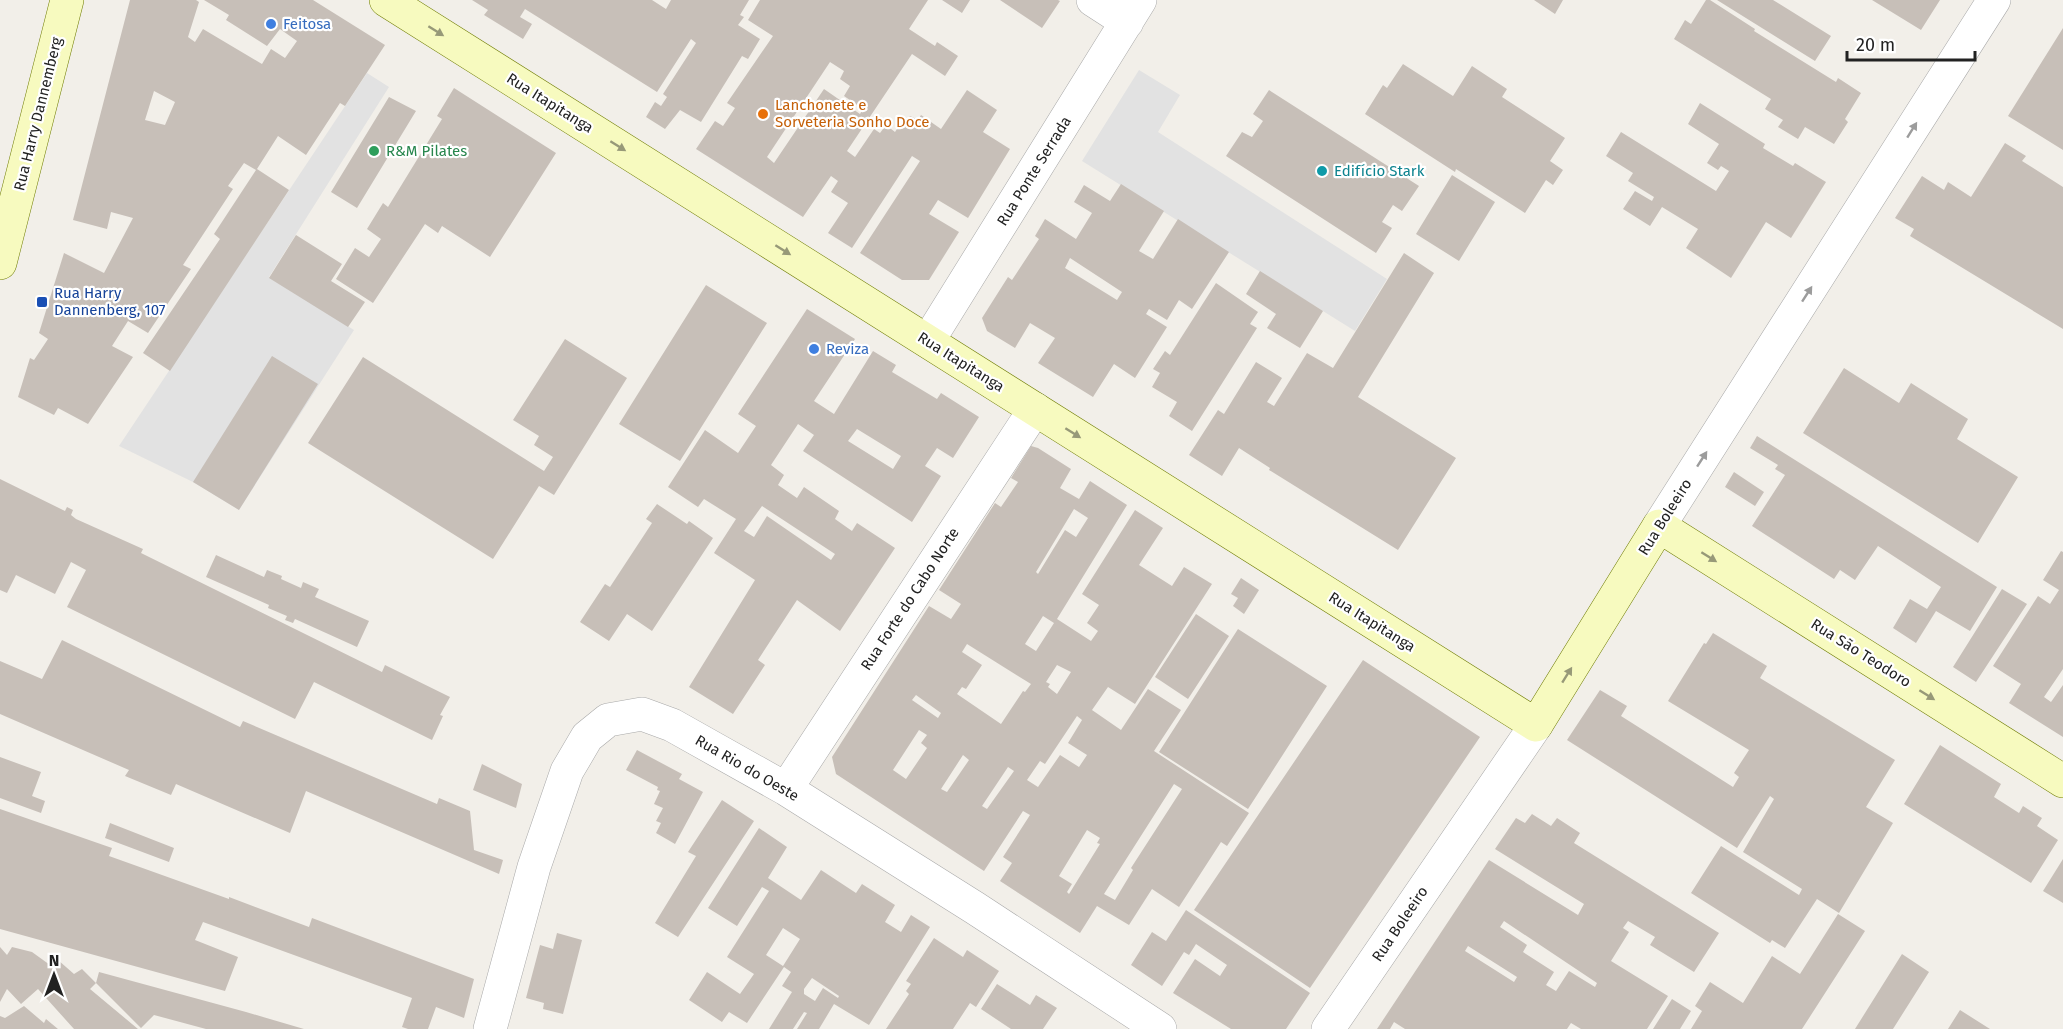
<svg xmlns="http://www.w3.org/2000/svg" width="2063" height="1029" font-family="'Fira Sans',sans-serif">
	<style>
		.parking { fill: #e2e2e2 }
		.building { fill: #c7bfb8; fill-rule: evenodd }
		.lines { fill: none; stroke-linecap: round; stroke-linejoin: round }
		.street-casing { stroke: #a9a9a9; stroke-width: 34 }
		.secondary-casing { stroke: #707d05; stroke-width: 34 }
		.street { stroke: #fff; stroke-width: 33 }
		.secondary { stroke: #f7fabf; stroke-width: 33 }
		.oneway { fill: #979978 }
		.oneway2 { fill: #9c9c9c }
		.shop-dot { fill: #3f7fe0; stroke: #fff; stroke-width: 2 }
		.food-dot { fill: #e8710a; stroke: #fff; stroke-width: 2 }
		.leisure-dot { fill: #2e9e5b; stroke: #fff; stroke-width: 2 }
		.culture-dot { fill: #0f9aa8; stroke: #fff; stroke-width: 2 }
		.transit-dot { fill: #1a4fb4; stroke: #fff; stroke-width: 2 }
		.labels { text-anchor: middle; stroke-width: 4.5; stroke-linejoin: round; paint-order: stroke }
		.shop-label { font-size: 15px; fill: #366cbe; stroke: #fff; text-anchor: start }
		.street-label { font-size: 15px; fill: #222; stroke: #fff }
		.food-label { font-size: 15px; fill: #c56008; stroke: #fff; text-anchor: start }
		.leisure-label { font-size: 15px; fill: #27864d; stroke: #fff; text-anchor: start }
		.culture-label { font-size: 15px; fill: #0d838f; stroke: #fff; text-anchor: start }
		.transit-label { font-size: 15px; fill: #164399; stroke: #fff; text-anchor: start }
	</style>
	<rect width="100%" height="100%" fill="#f2efe9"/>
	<path class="parking" d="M1139,70l41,25 -22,37 229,147 -32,52 -273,-170z
		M367,73l22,14 -120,190 85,53 -115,180 -46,-28 -74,-36z"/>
	<path class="building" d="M130,0h66l3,2 -11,35 7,5 8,-13 59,35 9,-15 14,9 12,-17 -17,-12 -13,17 -41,-26 3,-5 -25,-15h109l72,45 -40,61 -5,-3 -34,52 -28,-19 -21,33 32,21 -119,181 -27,-18 77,-114 -6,-5 42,-64 -12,-7 -16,23 5,3 -50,76 8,4 -43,64 -20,-12 -16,25 21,11 -45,67 -30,-16 -4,7 -36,-18 12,-39 4,2 14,-21 -9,-6 25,-80 40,20 29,-55 -22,-6 -4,17 -34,-9zM154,91l21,11 -10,23 -20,-5z
		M472,0h180l14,9 5,-9h78l-9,15 4,2 -6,8 22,14 -12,20 -6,-3 -41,66 -21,-12 -15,19 -19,-12 9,-15 6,4 6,-9 -4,-3 33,-51 -5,-4 -34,53 -132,-83 -5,8 12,7 -9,15 -39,-24 4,-5z
		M760,0h168l-19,29 26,17 2,-4 21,14 -13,20 -33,-22 -65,97 8,6 19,-28 6,4 6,-8 9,7 6,-9 3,2 6,-9 8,4 3,-5 20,14 26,-39 30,20 -14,22 27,17 -42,69 -30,-18 -9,14 30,18 -30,48h-27l-42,-27 60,-92 -8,-5 -60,92 -24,-15 20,-30 -17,-11 7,-11 -7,-5 -28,41 -107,-68 19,-28 8,5 12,-18 -8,-5 46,-67 -25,-16zM830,62l14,9 -4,8 10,7 -6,10 19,13 -3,5 -36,-25 -50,74 -7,-6z
		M942,0h28l-8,13z
		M1000,0h58l2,1 -18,27z
		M1534,0h29l-8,14z
		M1706,0h4l45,29 -1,2 82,51 2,-4 23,15 -16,26 3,3 -14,22 -29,-17 -7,12 -20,-12 5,-7 -18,-11 6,-10 -97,-60 11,-19 6,4z
		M1717,0h56l58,36 -16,25z
		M1872,0h68l-19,30z
		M2063,28v122l-55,-34z
		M1403,64l50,32 19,-30 35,23 -5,8 63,41 -15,23 13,9 -10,15 -7,-5 -21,33 -69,-44 -1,3 -90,-58 18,-29 4,3z
		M454,88l102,65 -66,104 -48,-31 -4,7 -13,-9 -52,79 -37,-24 19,-31 14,9 12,-18 -14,-10 16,-26 5,4 54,-88 -5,-3z
		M1269,90l150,96 -17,25 -9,-6 -11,17 10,6 -16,25 -150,-97 16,-24 10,5 11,-16 -10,-7z
		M389,97l27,14 -59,97 -26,-16z
		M1700,103l65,41 -2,4 30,18 2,-3 31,19 -35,56 -25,-16 -35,56 -45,-30 12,-19 -36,-22 -12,19 -27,-17 12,-18 17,10 2,-4 -26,-16 5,-8 -27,-17 15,-24 95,59 13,-20 -8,-5 -3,4 -11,-7 12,-19 -31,-20z
		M2005,143l21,13 -4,5 41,26v142l-153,-93 4,-7 -19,-11 27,-42 22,14 4,-8 23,15z
		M1452,175l43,27 -36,59 -43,-27z
		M1121,184l43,27 -25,40 14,8 25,-40 51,33 -37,57 -13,-9 -12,20 -18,-11 -3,5 21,13 -32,51 -21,-14 -21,33 -55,-34 17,-25 -25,-15 -15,25 -28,-17 -5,-13 26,-41 4,3 27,-41 -4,-3 10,-17 31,20 16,-26 -18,-11 10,-17 26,16zM1070,258l52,34 -5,8 -52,-32z
		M296,235l46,29 -11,17 34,21 -17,25 -79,-49z
		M1404,253l30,20 -76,124 98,61 -58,92 -129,-80 1,-2 -31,-20 -17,28 -33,-21 29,-45 6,4 32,-52 26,16 -15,24 7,4 33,-53 26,15z
		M1260,271l63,40 -23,37 -33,-20 9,-14 -30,-20z
		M1216,283l42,29 -8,12 7,4 -65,103 -23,-15 8,-14 -25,-15 8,-14 -7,-4 12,-18 5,4z
		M706,285l61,38 -87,138 -61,-37z
		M807,309l48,30 -41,62 20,13 39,-63 23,14 -4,7 45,27 4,-6 38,24 -26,41 -16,-10 -12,18 16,10 -29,46 -109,-71 11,-16 -16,-11 -27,41 13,10 -6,10 19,13 7,-11 35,24 -4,8 17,12 5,-8 38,25 -55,83 -43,-31 -39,60 7,5 -32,49 -44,-27 66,-107 -41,-27 22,-34 -32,-20 -6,8 -30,-20 37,-57 33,23 18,-27 -18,-12zM857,429l44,27 -8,13 -45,-28zM762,506l73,48 -4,6 -64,-44 -13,21 -10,-6z
		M565,339l62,39 -73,117 -15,-9 -46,73 -185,-116 55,-86 181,114 9,-14 -19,-12 5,-9 -26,-16z
		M272,356l46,28 -79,126 -46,-28z
		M1844,368l55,35 12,-20 57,36 -11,20 61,38 -40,66 -175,-110z
		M1757,436l240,151 -27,44 -34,-20 -20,32 -23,-15 17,-29 17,10 14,-22 -63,-41 -23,34 -15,-10 -6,9 -82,-53 33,-51 -10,-6 3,-4 -28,-17z
		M1031,446l7,2 33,21 -11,19 19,11 11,-18 37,24 -70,114 34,22 7,-10 -11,-8 12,-18 -17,-11 53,-84 28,18 -24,37 33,21 12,-19 28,17 -77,120 -27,-17 -16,23 29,20 27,-41 33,21 -27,41 95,62 -22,33 -6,-4 -42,65 -27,-18 -23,36 -32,-19 -17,27 -80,-52 12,-18 -9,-6 27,-42 -7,-4 -39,60 -148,-97 -4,-17 97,-151 22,13 10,-15 -22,-14 56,-87 6,4 17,-25 -7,-4zM1074,509l14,9 -12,19 -11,-7 -27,44 -2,-2zM1043,616l11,7 -18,28 -11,-7zM967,644l64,40 -6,8 -2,-1 -22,33 -44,-30 5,-7 4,2 16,-24 -20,-13zM1057,665l14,7 -14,22 -9,-7 2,-3 -4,-2zM916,695l25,18 -3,5 -26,-18zM1077,716l5,4 -14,23 19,12 -8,12 -19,-12 -22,32 -11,-7 13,-19 5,3zM919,730l8,5 -6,8 6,5 -21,31 -13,-9zM963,755l6,5 -22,32 -6,-3zM1008,767l6,4 -27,38 -5,-3zM1174,784l8,5 -51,79 2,2 -18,30 -11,-6zM1087,830l13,8 -3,5 3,1 -31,50 -2,-2 5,-8 -13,-8z
		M1734,472l30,20 -9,14 -30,-19z
		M0,479l65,32 2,-4 6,3 -2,5 5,4 67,30 -2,4 241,119 3,-7 65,32 -10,18 3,1 -11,24 -118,-58 -19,37 -228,-112 19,-37 -15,-8 -16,32 -39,-19 -9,18 -7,-3z
		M657,504l30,20 2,-3 24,17 -61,93 -25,-17 -18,27 -29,-19 25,-38 5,3 42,-64 -6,-4z
		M2061,551l2,1v117l-19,28 7,5 12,-17v52l-54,-34 12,-19 -28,-18 45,-70 12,8 9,-14 -16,-10z
		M216,555l48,22 3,-7 15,6 -1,3 20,9 2,-6 16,7 -4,8 54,24 -12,26 -62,-28 -2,4 -8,-3 2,-4 -19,-8 1,-3 -63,-28z
		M1241,578l18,12 -15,24 -11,-8 5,-8 -7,-4z
		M2002,589l25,15 -51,78 -23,-15z
		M1196,614l33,22 -41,63 -33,-22z
		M1238,629l89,57 -79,123 -89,-57z
		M1713,633l54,33 -7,12 135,82 -29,47 27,16 -54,90 -22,-14 -32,49 -13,-8 -2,3 -79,-50 30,-47 78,49 3,-6 -59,-37 31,-53 -4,-3 -33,52 -170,-108 33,-50 27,16 -6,10 112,71 6,-10 -5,-4 15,-23 -81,-49 36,-58 2,1z
		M62,640l178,87 3,-6 194,83 2,-6 31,13 4,39 29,10 -4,14 -193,-83 -16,42 -114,-49 -5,11 -46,-19 4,-6 -129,-56v-53l42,18z
		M1363,660l117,77 -170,251 -116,-78z
		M1940,745l61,39 -7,13 25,16 4,-7 19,12 -5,8 21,14 -27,43 -127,-79z
		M637,750l45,24 -3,5 24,13 -28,52 -19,-11 5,-10 -5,-2 7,-13 -9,-4 6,-13 -3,-1 1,-3 -32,-17z
		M0,757l41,15 -9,24 13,5 -4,12 -41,-15z
		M482,764l40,20 -6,24 -43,-18z
		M722,800l32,21 -76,116 -23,-14 41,-67 -8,-4z
		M0,809l112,39 -3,8 120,43v-2l80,30 3,-9 162,61 -10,39 -28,-11 -8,22h-20l-6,-2 10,-29 -209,-76 -8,18 43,17 -13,34 -225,-62z
		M1532,814l19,12 6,-8 23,15 -6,10 145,90 -25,39 -44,-27 5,-8 -27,-16 -5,7 6,4 -18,29 57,35 -21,33h-66l-10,-6 -4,6h-162l-11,-7 -4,7h-13l112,-169 89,55 6,-11 -89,-55 21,-31 9,5zM1504,921l93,62 -2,4 -26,-16 -13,20 -10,-6 8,-13 -31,-20 4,-7 -27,-18zM1468,946l49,31 -3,5 -49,-31z
		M110,823l64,25 -5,14 -64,-24z
		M759,828l28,19 -19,31 33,22 20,-30 35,23 6,-9 33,21 -10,17 16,10 10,-17 19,12 -61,98 -35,-21 -15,25h-22l10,-16 -3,-1 -11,17h-24l23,-37 -10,-6 9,-14 -7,-5 -37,56 -18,-11 -7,10 -33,-22 18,-28 33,22 14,-20 -27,-17 42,-66 -7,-4 -25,39 -29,-18zM783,928l17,11 -17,27 -17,-11zM812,978l27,18 -1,2 -15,-10 -8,13 -11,-7v-5z
		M2063,859v44l-20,-12z
		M1186,910l124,83 -24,36h-55l-58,-36 22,-34 25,17 7,-11 -31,-21 -7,11 -5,-3 -22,34 -31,-21 21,-33 14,9z
		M1838,914l27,17 -63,98h-111l11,-18 -7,-5 15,-24 33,21 29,-47 28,18z
		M557,933l25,7 -19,74 -20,-5 1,-6 -18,-5 14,-53 13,4z
		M934,938l29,19 4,-7 32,21 -23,36 -6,-4 -17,26h-67l23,-35 -3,-3 5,-7 -5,-3z
		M0,947l7,8 5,-8 20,5 18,13 6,-5h2l16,14 8,-5 14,14 -6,6 48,40h-64l-36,-40 -17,15 -14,-15 -7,13z
		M1902,954l27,18 -36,57h-38z
		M99,972l147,40 58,17h-98l-52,-14 -13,13 -45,-45z
		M997,984l33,21 6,-10 21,13 -14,21h-32l-30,-20z
		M1672,999l19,12 -11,18h-27z
		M24,1006l20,17 2,-4 12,10h-58v-13l5,2z
		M1960,1010l30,19h-42z"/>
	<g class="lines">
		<g class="street-casing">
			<path id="street" d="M1093,0l34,22
				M928,341l212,-341
				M1659,526l335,-526
				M786,789l249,-380
				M490,1029l44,-162 33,-96 20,-34 21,-17 34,-6 30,11 114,64 189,119 185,121
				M1328,1029l208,-304"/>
		</g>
		<g class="secondary-casing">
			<path id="secondary" d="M386,0l1150,725 123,-199 404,255
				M0,263l67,-263"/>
		</g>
		<use href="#street" class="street"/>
		<use href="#secondary" class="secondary"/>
	</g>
	<defs><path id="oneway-solid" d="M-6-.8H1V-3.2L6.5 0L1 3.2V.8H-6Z" transform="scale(1.5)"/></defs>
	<g class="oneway">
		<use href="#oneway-solid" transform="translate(436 31) rotate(32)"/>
		<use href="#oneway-solid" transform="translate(618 146) rotate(32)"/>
		<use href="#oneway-solid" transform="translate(783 250) rotate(32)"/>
		<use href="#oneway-solid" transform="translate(1073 433) rotate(32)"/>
		<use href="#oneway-solid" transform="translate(1709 557) rotate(32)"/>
		<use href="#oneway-solid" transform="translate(1567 675) rotate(-58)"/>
		<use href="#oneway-solid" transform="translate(1927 695) rotate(32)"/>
	</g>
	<g class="oneway2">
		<use href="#oneway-solid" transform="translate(1912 130) rotate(-58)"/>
		<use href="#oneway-solid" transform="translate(1807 294) rotate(-57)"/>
		<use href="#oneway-solid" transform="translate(1702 459) rotate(-57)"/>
	</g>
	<g class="shop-dot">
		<circle cx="271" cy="24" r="6"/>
		<circle cx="814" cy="349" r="6"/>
	</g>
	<circle class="food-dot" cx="763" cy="114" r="6"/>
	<circle class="leisure-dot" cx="374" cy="151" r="6"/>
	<circle class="culture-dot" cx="1322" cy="171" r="6"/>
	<rect class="transit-dot" x="36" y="296" width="12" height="12" rx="3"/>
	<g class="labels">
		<g class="shop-label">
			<text x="283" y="29">Feitosa</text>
			<text x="826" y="354">Reviza</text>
		</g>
		<g class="street-label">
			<text transform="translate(550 103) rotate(32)" y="5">Rua Itapitanga</text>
			<text transform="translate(38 114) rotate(-76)" y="5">Rua Harry Dannemberg</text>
			<text transform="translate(1034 171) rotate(-58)" y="5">Rua Ponte Serrada</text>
			<text transform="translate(961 362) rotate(32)" y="5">Rua Itapitanga</text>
			<text transform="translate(1665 517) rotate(-58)" y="5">Rua Boleeiro</text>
			<text transform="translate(910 599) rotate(-57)" y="5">Rua Forte do Cabo Norte</text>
			<text transform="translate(1372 622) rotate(32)" y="5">Rua Itapitanga</text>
			<text transform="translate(1861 653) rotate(32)" y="5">Rua São Teodoro</text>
			<text transform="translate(747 768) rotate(30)" y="5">Rua Rio do Oeste</text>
			<text transform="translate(1400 924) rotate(-56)" y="5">Rua Boleeiro</text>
		</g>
		<g class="food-label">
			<text x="775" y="110">Lanchonete e<tspan x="775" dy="17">Sorveteria Sonho Doce</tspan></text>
		</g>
		<g class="leisure-label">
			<text x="386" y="156">R&amp;M Pilates</text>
		</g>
		<g class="culture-label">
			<text x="1334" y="176">Edifício Stark</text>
		</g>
		<g class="transit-label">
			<text x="54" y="298">Rua Harry<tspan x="54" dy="17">Dannenberg, 107</tspan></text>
		</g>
	</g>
	<g transform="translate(54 975)" stroke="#ffffff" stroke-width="4.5" paint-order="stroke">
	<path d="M0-4.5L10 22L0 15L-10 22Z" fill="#222222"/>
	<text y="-9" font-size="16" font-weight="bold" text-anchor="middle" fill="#222222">N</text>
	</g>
	<path d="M1847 51v9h128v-9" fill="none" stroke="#222222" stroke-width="3"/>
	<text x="1856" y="51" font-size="18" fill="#222222" stroke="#ffffff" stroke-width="4.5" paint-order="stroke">20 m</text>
</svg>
